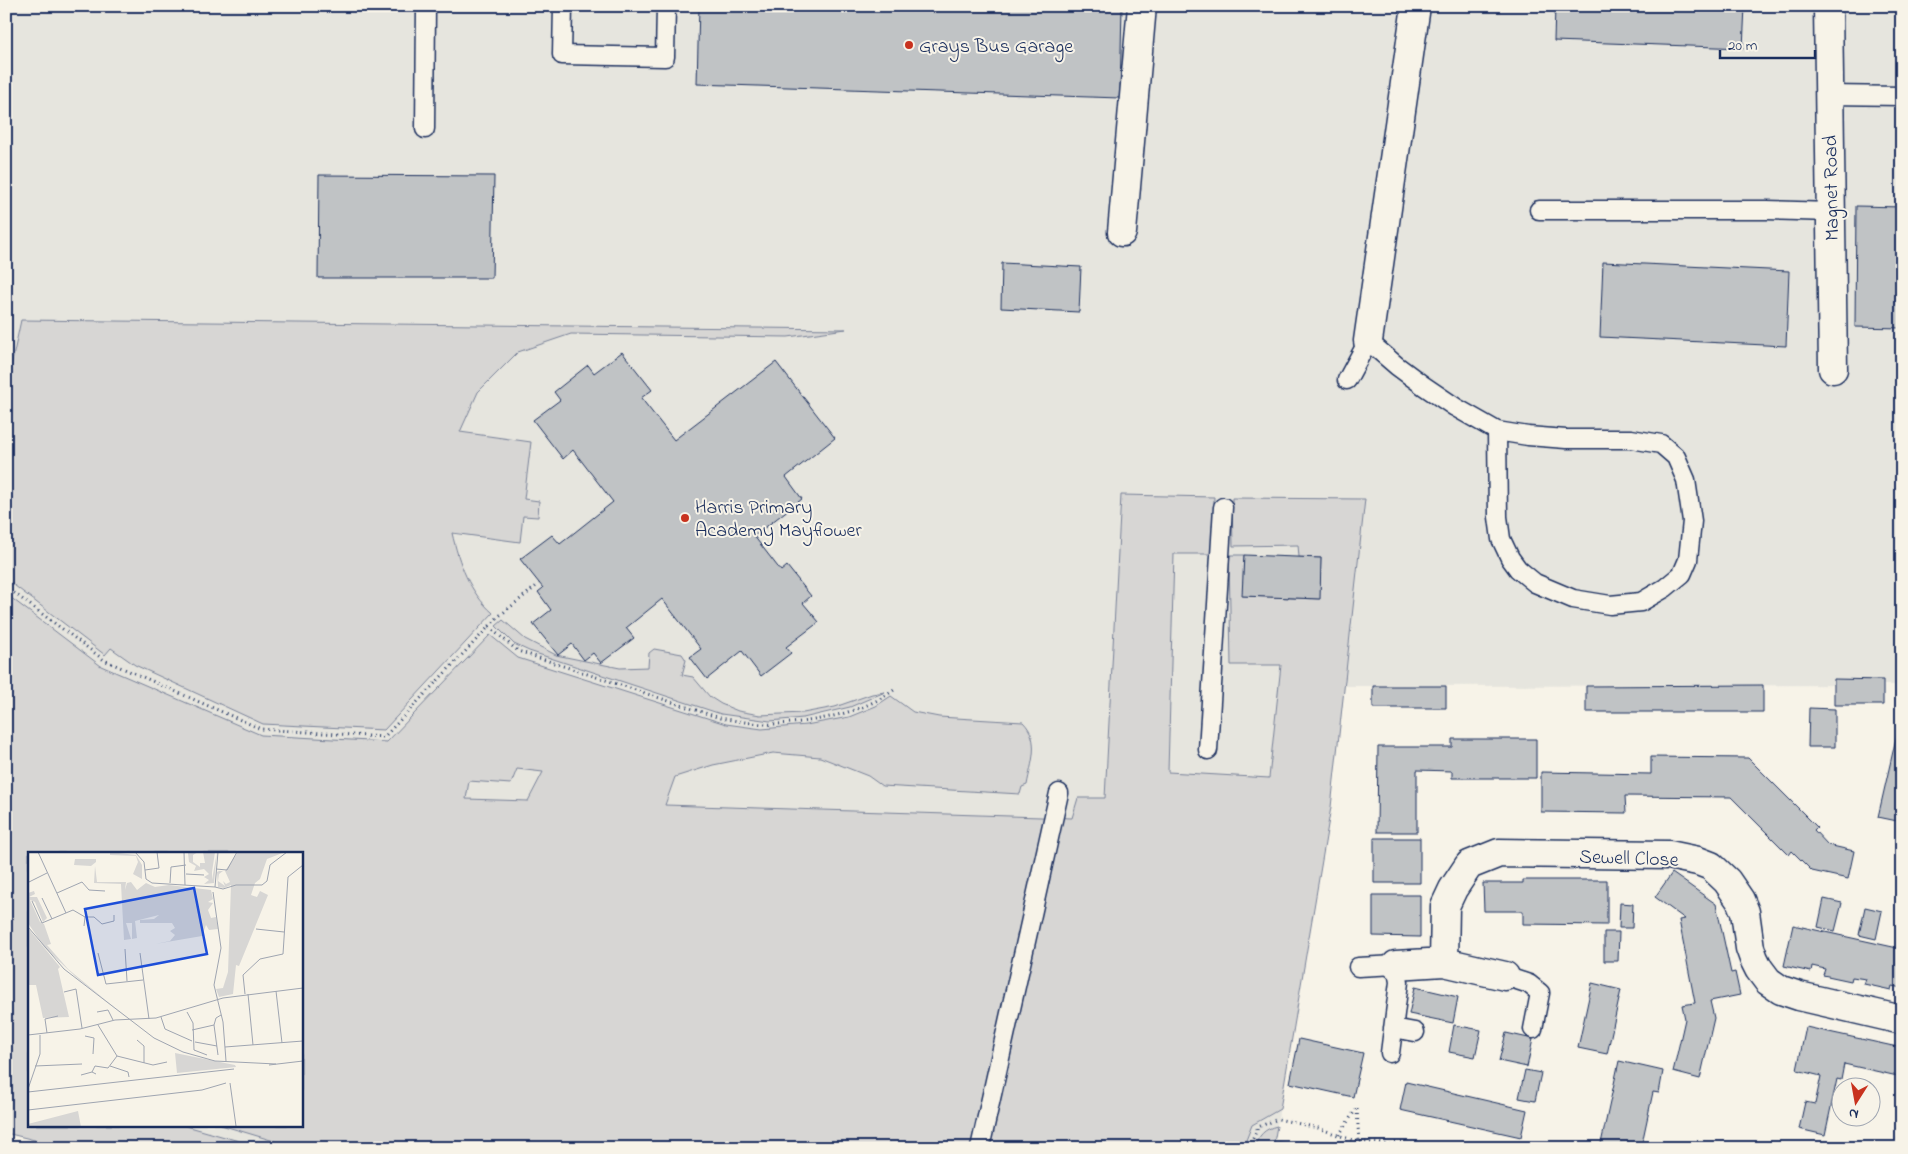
<svg xmlns="http://www.w3.org/2000/svg" width="1908" height="1154" font-family="'Indie Flower',sans-serif">
	<style>
		.built { fill: #e6e5de; fill-rule: evenodd }
		.green { fill: #d7d6d4; stroke: #798299; fill-rule: evenodd }
		.building { fill: #c0c3c5; stroke: #1b2f5e }
		.lines { fill: none; stroke-linecap: round; stroke-linejoin: round }
		.lane-casing { stroke: #1b2f5e; stroke-width: 21 }
		.street-casing { stroke: #1b2f5e; stroke-width: 31 }
		.path { stroke: #1b2f5e; stroke-width: 3; stroke-dasharray: 1 4; stroke-linecap: butt }
		.lane { stroke: #f7f3e8; stroke-width: 18 }
		.street { stroke: #f7f3e8; stroke-width: 28 }
		.poi-dot { fill: #c8321e; stroke: #f7f3e8; stroke-width: 2 }
		.labels { text-anchor: middle; stroke-width: 4; stroke-linejoin: round; paint-order: stroke }
		.poi-label { font-size: 20px; fill: #1b2f5e; stroke: #f7f3e8; text-anchor: start }
		.street-label { font-size: 20px; fill: #1b2f5e; stroke: #f7f3e8 }
		.inset-road { fill: none; stroke: #9fa5b1; stroke-width: 1 }
		.view { fill: #1d4ed8; fill-opacity: 0.15; stroke: #1d4ed8; stroke-width: 2.5 }
		.inset-edge { fill: none; stroke: #1b2f5e; stroke-width: 2.5 }
	</style>
	<rect width="100%" height="100%" fill="#f7f3e8"/>
	<filter id="ink" filterUnits="userSpaceOnUse"><feTurbulence type="fractalNoise" baseFrequency=".02" numOctaves="2"/><feDisplacementMap in="SourceGraphic" scale="10" xChannelSelector="R" yChannelSelector="G"/><feConvolveMatrix kernelMatrix="1 2 1 2 8 2 1 2 1" color-interpolation-filters="sRGB"/></filter>
	<g filter="url(#ink)">
		<path class="built" d="M6,6h1896v679l-557,1 -14,121 -58,341h-1206l-61,-15zM29,853h272v272h-272z"/>
		<path class="green" d="M21,320l825,9 -58,8 -217,-3 -53,18 -40,40 -18,40 71,10 -7,57 15,2 -1,16 -15,-1 -3,26 -68,-9c7,30 17,59 41,80l-109,117 -121,-6 -128,-59 -24,-17 -6,7 -99,-76v-189z
			M1121,495l93,2 -2,57h-38l-6,218 101,6 12,-113h-50l-2,-110h15l-1,41 76,3 2,-41 -22,-1 -1,-12 -65,1 -1,-48 133,1 -34,308 -51,302 -28,16 -9,23h-946l-76,-23h80v-272h-272v272h154l80,23h-196l-61,-15v-539l95,72 160,69 126,7 103,-107 28,23 208,66 36,5 44,-4 43,-8 27,-11 15,-10 22,16 26,5 84,5c18,18 8,41 4,63l-5,2 -2,7 -138,-8 -14,-10 -48,-19 -47,-4 -60,12 -38,12 -10,28 407,13 6,-20h27zM517,769l26,3 -15,29 -62,-2 3,-18 42,3z
			M503,620l22,19 31,16 64,13 28,-1 1,-14 5,-4 28,5 4,6 -4,15 11,2 17,20 11,7 17,7 22,4 43,-2 32,-6 37,-13 13,-2 -35,15 -47,11 -33,3 -49,-7 -192,-63 -15,-7 -18,-18z
			M1277,1126l-4,22h-19c5,-13 10,-19 23,-22z"/>
		<path class="building" d="M699,6h423l-2,92 -423,-14z
			M1555,6h190l-2,42 -189,-7z
			M319,175l175,1 -2,102h-174z
			M1856,206l46,1v121l-47,-1z
			M1603,262l186,9 -3,75 -186,-9z
			M1002,263l79,4 -2,45 -78,-4z
			M622,352l30,38 -11,8 33,42 102,-78 59,76 -49,39 16,22 -48,37 27,35 6,-5 24,30 -8,7 16,19 -33,25 5,6 -30,23 -19,-25 -35,28 -17,-22 11,-8 -39,-50 -36,29 8,10 -33,25 -8,-10 -9,7 -12,-16 -14,11 -25,-31 18,-14 -13,-18 5,-4 -23,-29 32,-24 8,9 53,-42 -40,-52 -10,9 -30,-39 27,-20 -6,-8 34,-27 6,8z
			M1244,555l77,3 -1,41 -78,-3z
			M1834,679l49,1v25h-49z
			M1763,685v27h-177v-26z
			M1373,686h73v22h-73z
			M1809,708l26,1v38h-27z
			M1897,734l5,1v87l-24,-5z
			M1452,739h84v39h-84v-7l-35,-1v62h-40l1,-85h74z
			M1651,757l97,1 69,69 -3,3 14,15 26,6 -6,28 -36,-8 -20,-20 -3,4 -58,-58 -106,-1 1,17 -85,-1v-40l110,2z
			M1374,838h46v45h-46z
			M1672,873l44,31 15,69 4,-1 5,23 -30,6 4,17 -14,61 -27,-7 12,-53 -3,-14 13,-2 -16,-83 6,-1 -30,-22z
			M1523,880h84v45l-84,-1v-13h-39l-1,-28h40z
			M1373,895h47v42l-47,-1z
			M1824,899l18,4 -7,28 -17,-4z
			M1620,903l13,1 -1,24h-13z
			M1865,907l17,4 -6,28 -17,-4z
			M1793,925l109,24v39l-10,-2 -1,4 -27,-6 2,-5 -14,-2 -1,4 -28,-6 2,-6 -13,-3 -1,6 -27,-6z
			M1902,927v17l-4,-1z
			M1604,932h15l-1,29h-14z
			M1592,983l29,7 -14,64 -29,-6z
			M1415,987l43,10 -5,26 -44,-9z
			M1454,1025l27,5 -6,27 -26,-5z
			M1806,1027l96,21v29l-58,-13 -3,16 -4,-1 -12,56 -26,-6 6,-27 10,2 6,-28 -24,-6z
			M1506,1033l27,6 -6,28 -28,-6z
			M1299,1039l64,14 -10,44 -63,-14z
			M1619,1061l44,10 -4,22 -6,-1 -12,56h-41z
			M1525,1070l16,3 -6,28 -16,-3z
			M1406,1082l121,28 -6,27 -121,-27z
			M1902,1124v15h-4z
			M1279,1142l23,6h-25z"/>
		<g class="lines">
			<g class="lane-casing">
				<path id="lane" d="M563,6l-1,49 103,2 1,-51
					M1829,95l73,1
					M425,129l1,-123
					M1539,210h228l64,2
					M1347,380l21,-39 29,25 27,20 31,21 42,24 31,5 38,3h65l30,5 15,13 10,23 6,41 -4,39 -6,14 -17,14 -24,14 -31,3 -37,-6 -38,-16 -17,-14 -8,-11 -9,-19 -3,-22 -1,-86
					M1208,750l15,-243
					M1358,967l38,-2 3,17 -9,71
					M1505,976l24,8 11,9 -7,36
					M1393,1028l22,4
					M980,1148l79,-355"/>
			</g>
			<g class="street-casing">
				<path id="street" d="M1828,6l5,363
					M1122,232l20,-226
					M1368,341l48,-335
					M1444,962l1,-56 8,-17 16,-24 30,-12 170,2 29,6 13,5 16,15 13,19 5,12 5,36 4,11 5,10 9,12 13,9 18,6 103,24
					M1396,965l48,-3 61,14"/>
			</g>
			<path class="path" d="M6,587l98,73 157,69 123,8 114,-120 41,-33
				M489,627l29,24 202,67c19,3 38,7 57,6 39,-2 85,-11 117,-34
				M1357,1109l2,33
				M1339,1135l17,-26
				M6,1142l25,6
				M1249,1148l9,-21 20,-8 40,9 40,14 22,1 22,5"/>
			<use href="#lane" class="lane"/>
			<use href="#street" class="street"/>
		</g>
	</g>
	<g class="poi-dot">
		<circle cx="909" cy="45" r="5"/>
		<circle cx="685" cy="518" r="5"/>
	</g>
	<g class="labels">
		<g class="poi-label">
			<text x="919" y="52">Grays Bus Garage</text>
			<text x="695" y="513">Harris Primary<tspan x="695" dy="23">Academy Mayflower</tspan></text>
		</g>
		<g class="street-label">
			<text transform="translate(1830 188) rotate(-91)" y="7">Magnet Road</text>
			<text transform="translate(1629 857) rotate(2)" y="7">Sewell Close</text>
		</g>
	</g>
	<g transform="translate(28 852)">
		<rect width="275" height="275" fill="#f7f3e8"/>
		<path d="M82,0l26,3 6,10v14l-9,-5 5,-12 -2,-6 -26,-1zM170,0l-5,3v7l7,5v-4h5l-2,-11h12l-3,20v8l5,-28 -3,31 -10,1 5,-4 -5,-3 5,-3 -5,-5 -10,2 2,-5 -7,-4 -1,-9zM210,0h47l-18,7 -7,20 -5,4 -4,12 6,2 3,-6 8,4 -29,71 -3,-1 -3,29 -14,3 -3,-8 7,-1 5,-16 3,-87 -7,3 -6,-1 -1,-15 2,-1h4l-4,3 -1,7 7,5 -2,-5 3,3 4,-2 -5,-11zM47,7h21v3l-5,4 -17,-1zM67,14l2,16h29l-1,8 2,-7 4,-1 6,8 9,-7 9,4 14,-2 42,5 2,9 -5,3 5,1 -5,7 3,8 5,-1 2,12 -9,1 -3,-5 -4,11 -47,8 15,-3 5,-6 -5,-4 5,-3 -3,-5h-32v-3l14,-1 5,-4 -24,6 2,17 -5,1v-16h-6l5,16 -7,1 -3,-56 -27,-1zM6,39l1,3 -6,3h8l10,21 -4,4 -8,-20 -5,-2 10,22 4,2 7,20 -4,1 21,24 59,49 -50,-40 -33,-31 -16,-24v-30zM0,76l32,39 -2,2 11,48 -26,1 -7,-33h-8zM147,201l60,12 1,2 -59,6zM50,259l3,16h-53v-3z" fill="#d7d6d4"/>
		<path class="inset-road" d="M10,0l28,61M107,0l9,10 2,17 6,4 63,4M156,0l1,33M188,17l11,1 10,-18M117,18l14,-2 -2,-16M158,22l18,1M0,27l1,3 18,-9M142,31l1,-16 15,-2M187,35l8,2 13,-4h26l5,-4 3,-16 17,-13M187,35l3,-35M185,40l8,56 -7,37 9,37 3,39M29,41l25,-11 7,8 16,1M14,46l10,21M4,49l10,22 31,-13 12,7 -1,9M57,65h9l8,7 12,-3v-6M0,75l36,42 90,69 29,14 32,9 61,3M228,77l28,3M97,97l2,32M70,101l8,31 37,-4M112,101l9,66M248,139l6,52M36,140l12,-3 6,39M217,142l-2,-19 17,-16 23,-5 5,-77 15,-12M220,142l5,51M69,160l11,-2 5,10M159,160l6,11 1,27 13,5M133,165l4,12 27,12M70,173l19,31 36,9 14,-3M186,173l4,30M164,178l22,-5 2,-7 5,-3M19,181l-2,-14 13,-3M0,183l52,-6 35,-9 41,-2 67,-20 80,-10M57,184l9,2 -1,16M109,188l7,6v17M167,190l22,4M197,195l78,-6M241,213l34,-4M7,214l47,-2M82,214l18,6 1,5M64,220l3,-6 13,2 9,-12M53,223l11,-3 4,2M202,231l6,43M0,237l12,-35v-19M0,240l206,-23M0,258l174,-20 24,-7"/>
		<path class="view" d="M166,36l13,66 -109,21 -13,-66z"/>
		<rect width="275" height="275" class="inset-edge"/>
	</g>
	<rect width="1908" height="1154" fill="none" stroke="#f7f3e8" stroke-width="25"/>
	<rect x="12" y="12" width="1883" height="1129" fill="none" stroke="#1b2f5e" stroke-width="2" filter="url(#ink)"/>
	<g transform="translate(1856 1102) rotate(191)"><circle r="24" fill="#f7f3e8" stroke="#9fa5b1"/>
	<path d="M0-4L9 19L0 12L-9 19Z" fill="#c8321e"/>
	<text y="-8" font-size="14" font-weight="bold" text-anchor="middle" fill="#1b2f5e">N</text>
	</g>
	<path d="M1720 50v8h95v-8" fill="none" stroke="#1b2f5e" stroke-width="2.5"/>
	<text x="1728" y="50" font-size="15" fill="#1b2f5e" stroke="#f7f3e8" stroke-width="4" paint-order="stroke">20 m</text>
</svg>
